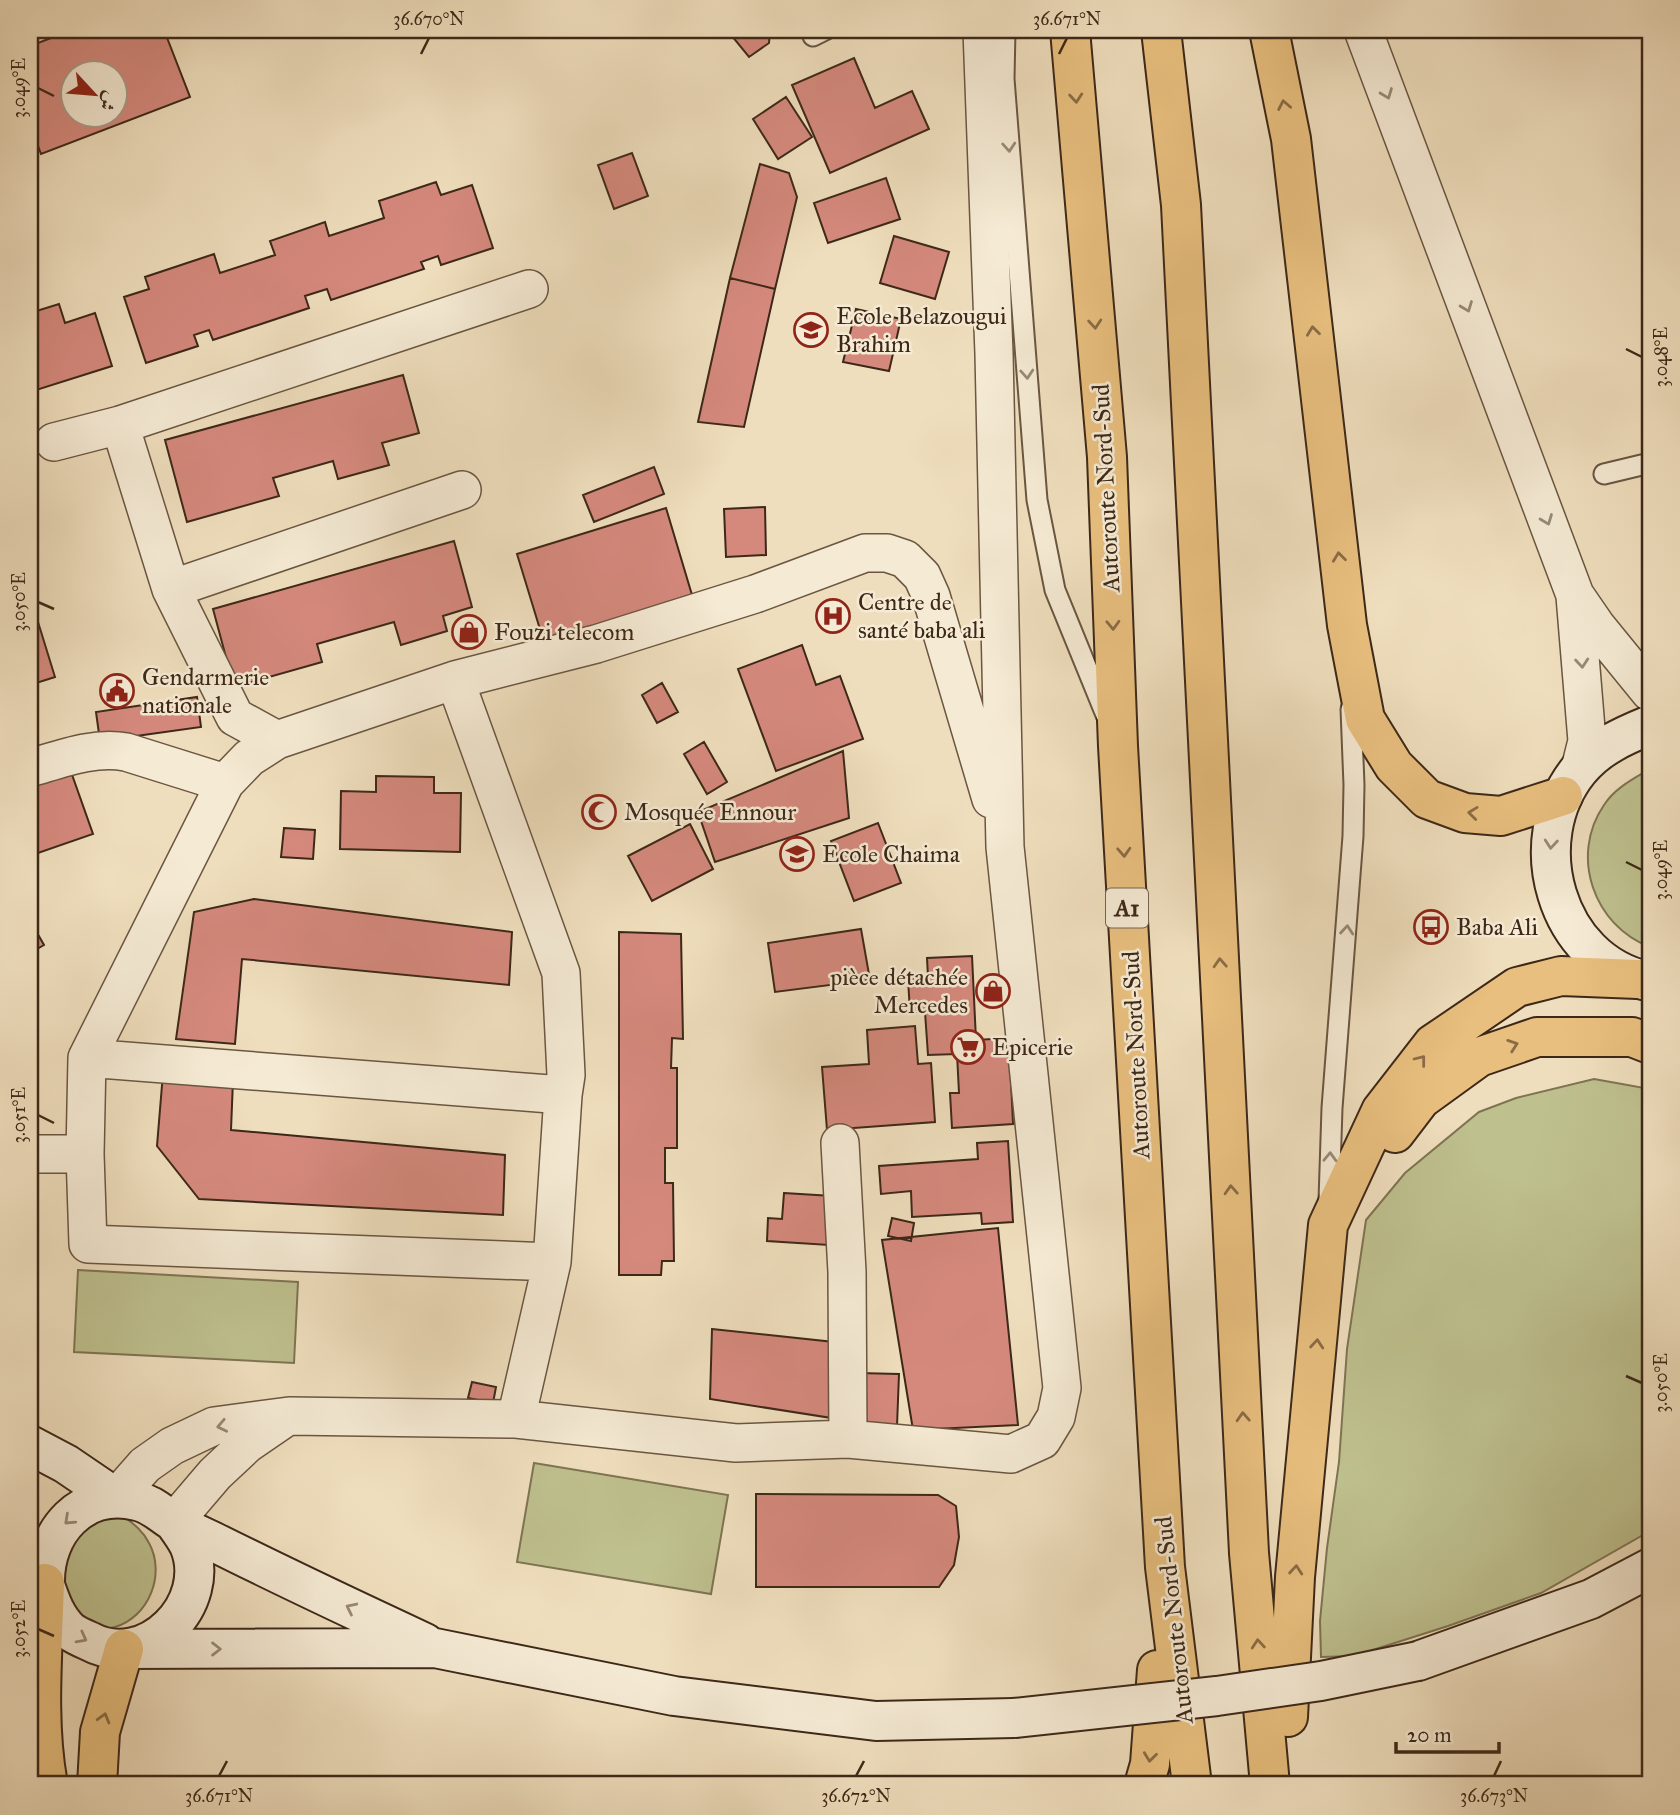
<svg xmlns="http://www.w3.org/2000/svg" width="1680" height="1815" font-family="'IM FELL Great Primer',Amiri,serif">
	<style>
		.green { fill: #bec08e; stroke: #7e7453; stroke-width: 2 }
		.building { fill: #d5897d; stroke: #3d2818; stroke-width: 2; fill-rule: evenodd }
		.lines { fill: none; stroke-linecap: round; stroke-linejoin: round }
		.lane-casing { stroke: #6a5641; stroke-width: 23 }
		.street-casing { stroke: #6a5641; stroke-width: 40 }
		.secondary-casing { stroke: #3d2818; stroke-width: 42 }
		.highway-casing { stroke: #3d2818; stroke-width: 42 }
		.lane { stroke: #f5ead4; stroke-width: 19 }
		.street { stroke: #f5ead4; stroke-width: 37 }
		.secondary { stroke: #f5ead4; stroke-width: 38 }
		.highway { stroke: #e8bf7e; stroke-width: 38 }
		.secondary-bridge-casing { stroke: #3d2818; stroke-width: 42; stroke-linecap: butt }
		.secondary-bridge { stroke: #f5ead4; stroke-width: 38 }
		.oneway { stroke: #998976 }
		.oneway2 { stroke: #8a6c46 }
		.ticks { fill: none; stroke: #3d2818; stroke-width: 2.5 }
		.labels { text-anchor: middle; stroke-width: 5; stroke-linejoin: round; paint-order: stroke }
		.shield { fill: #f5ead4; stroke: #746250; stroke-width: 2 }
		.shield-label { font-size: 23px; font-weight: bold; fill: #3d2818 }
		.poi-label { font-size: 24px; fill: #3d2818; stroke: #f5ead4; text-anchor: start }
		.street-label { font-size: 24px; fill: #3d2818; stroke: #f5ead4 }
		.neatline { fill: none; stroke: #3d2818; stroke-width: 2.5 }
		.ticks-label { font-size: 18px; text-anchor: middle; fill: #3d2818 }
	</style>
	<rect width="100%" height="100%" fill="#efdebd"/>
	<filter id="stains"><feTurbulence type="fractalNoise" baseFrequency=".00286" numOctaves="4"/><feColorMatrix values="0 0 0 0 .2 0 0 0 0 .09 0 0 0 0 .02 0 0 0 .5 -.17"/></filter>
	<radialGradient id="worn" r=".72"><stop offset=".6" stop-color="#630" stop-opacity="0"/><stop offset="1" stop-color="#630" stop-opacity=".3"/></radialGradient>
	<path class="green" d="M1650,769v178c-56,-21 -81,-91 -46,-142 11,-17 29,-26 46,-36z
		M1594,1079l56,10v442l-109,62 -93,33 -94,30 -33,1 -1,-36 7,-73 12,-86 8,-113 19,-129 39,-47 74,-61 37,-14z
		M78,1270l220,12 -4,81 -220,-11z
		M534,1463l194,32 -17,99 -194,-32z
		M123,1516c11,8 20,15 26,27 17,31 0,74 -34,84 -13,4 -25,3 -38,1l-27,-98z"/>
	<path class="building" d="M72,30h92l26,67 -149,57 -11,-30v-78zM74,74h42v42h-42z
		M727,30h43l-1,13 -20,14z
		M854,58l21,50 37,-17 17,38 -99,44 -38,-88z
		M786,97l26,40 -34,22 -25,-40z
		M632,153l16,43 -34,13 -16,-44z
		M760,164l29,9 8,24 -22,92 -45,-11z
		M886,178l14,41 -72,24 -14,-40z
		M436,182l5,13 31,-10 21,63 -52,17 -3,-9 -17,6 3,7 -93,31 -4,-11 -22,7 4,12 -96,32 -4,-10 -15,5 4,11 -52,17 -22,-66 25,-8 -4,-12 69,-23 6,19 55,-18 -5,-14 55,-19 4,14 55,-18 -5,-17z
		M894,236l55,16 -14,47 -55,-16z
		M730,278l45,11 -31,138 -46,-5z
		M59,304l6,19 30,-10 17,53 -82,26v-79z
		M856,309l45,10 -12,52 -46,-9z
		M403,375l16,58 -37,10 7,22 -51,14 -5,-18 -60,17 6,18 -92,26 -22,-82z
		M654,467l10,27 -70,28 -11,-27z
		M765,507l1,48 -40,2 -2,-48z
		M666,508l26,87 -146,54 -29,-95z
		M454,541l18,66 -29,9 4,15 -46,14 -7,-23 -77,22 5,18 -88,25 -21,-78z
		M30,596l25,81 -25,8z
		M802,645l14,40 24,-9 23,63 -87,32 -38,-102z
		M662,683l16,29 -21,11 -15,-28z
		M197,697l4,30 -101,14 -4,-29z
		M704,742l23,40 -20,12 -23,-40z
		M843,751l6,67 -134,44 -17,-50z
		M70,769l23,65 -55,19 -8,-24v-46z
		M376,776l58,1v16h27l-1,59 -120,-3 1,-58 35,1z
		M878,823l23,60 -47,18 -23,-60z
		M690,824l23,45 -61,32 -24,-45z
		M284,828l31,2 -2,29 -32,-2z
		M254,899l258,33 -3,53 -267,-26 -7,85 -59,-5 18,-127z
		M32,924l12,21 -14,8v-28z
		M861,929l9,51 -95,12 -7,-49z
		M619,932l62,2 2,105 -11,-1 -1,30h6v80h-12v35h8l1,78h-12l-1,14h-42z
		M972,956l4,84 33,-2 4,86 -61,4 -2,-35h9l-2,-39 -29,1 -3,-43h-15l-2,-33 20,-2 -1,-19z
		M915,1026l3,38 13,-1 4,59 -108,8 -5,-63 47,-3 -2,-34z
		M163,1073l70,7 -2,50 274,25 -2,60 -304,-16 -42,-53z
		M1008,1141l5,81 -31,2 -1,-11 -69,4 -1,-26 -30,3 -2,-28 99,-7 -1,-16z
		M784,1193l48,3 -3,49 -62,-4 1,-23 14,1z
		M892,1218l22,5 -3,18 -23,-5z
		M998,1228l20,197 -105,5 -31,-190z
		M712,1329l131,14 -5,76 -128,-20z
		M858,1373l41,1 -2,52 -40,-1z
		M472,1382l24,5 -3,16 -25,-5z
		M756,1494l182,1 18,11 3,31 -5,28 -15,22h-183z"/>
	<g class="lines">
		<g class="lane-casing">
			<path id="lane" d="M1005,30l-1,49 33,421 18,90 51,125
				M813,36l12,-6
				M1604,474l46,-11
				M1329,1200l3,-92 21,-272 1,-51 -3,-76"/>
		</g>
		<g class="street-casing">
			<path id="street" d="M1363,30l212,565 22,32 53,65
				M54,442l66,-17
				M171,589l291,-99
				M1575,596l12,145 -7,28
				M455,680l106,293 5,102 -3,20 -11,167 -36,157
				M277,740l-42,-23 -64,-128 -51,-164 409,-136
				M30,768c31,-9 64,-22 96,-16l99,31
				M87,1058l476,37
				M840,1143l7,129 1,167
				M30,1154h55
				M552,1262l-464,-18 -3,-90 2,-96 138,-275 24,-25 28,-18 178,-60 141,-36 159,-50 110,-41h22l18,6 17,17 9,20 60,203
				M116,1498l29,-33 27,-19 42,-20 75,-10 227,3 220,24 112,-4 163,15 31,-14 14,-23 6,-29 -57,-541 -11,-493 -12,-324
				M174,1522l41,-48 32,-30 35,-24"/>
		</g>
		<g class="secondary-casing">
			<path id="secondary" d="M1647,981c-92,-20 -125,-141 -68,-211 19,-23 44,-34 71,-45
				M30,1445l36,19 50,34
				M41,1574c8,21 12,41 29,57 5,4 12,7 19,10 57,31 125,-37 100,-96 -4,-8 -10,-16 -15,-23
				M45,1583c-1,-51 37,-95 92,-82 15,3 24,13 37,21 11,7 25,13 38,19 70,35 142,69 213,102
				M124,1649l311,-1 239,48 202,25 138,-3
				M1418,1661l173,-62 59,-31"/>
		</g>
		<g class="highway-casing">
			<path id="highway" d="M1070,30l37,427 11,289 47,821 27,218
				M1161,30l20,175 68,1348 21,232
				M1269,30l22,109 56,486 18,94 29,47 33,33 38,14 36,3 62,-20
				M1395,1133l26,-34 58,-42 58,-20h95l18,7
				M45,1583c-2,66 -9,138 3,202
				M1288,1717l7,-140 33,-352 53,-114 52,-67 84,-57 44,-11 77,3
				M97,1785l3,-53 24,-83
				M1144,1785l6,-21 7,-94"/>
		</g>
		<use href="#lane" class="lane"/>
		<use href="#street" class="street"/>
		<use href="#secondary" class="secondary"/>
		<use href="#highway" class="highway"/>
		<g class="secondary-bridge-casing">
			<path id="secondary-bridge" d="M1014,1718l203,-22 104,-15 97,-20"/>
		</g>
		<use href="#secondary-bridge" class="secondary-bridge"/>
	</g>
	<defs><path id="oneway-chevron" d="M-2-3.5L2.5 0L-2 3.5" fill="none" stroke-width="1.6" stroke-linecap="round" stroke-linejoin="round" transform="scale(1.75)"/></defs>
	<g class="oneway">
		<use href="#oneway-chevron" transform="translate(1387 94) rotate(69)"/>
		<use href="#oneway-chevron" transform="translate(1009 147) rotate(86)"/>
		<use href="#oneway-chevron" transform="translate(1467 307) rotate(69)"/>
		<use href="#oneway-chevron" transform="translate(1027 374) rotate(86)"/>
		<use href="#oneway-chevron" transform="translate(1547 520) rotate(69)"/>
		<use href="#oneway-chevron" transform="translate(1582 663) rotate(85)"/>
		<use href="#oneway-chevron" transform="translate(1551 844) rotate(95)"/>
		<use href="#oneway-chevron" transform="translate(1347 930) rotate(-85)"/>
		<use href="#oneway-chevron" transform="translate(1330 1157) rotate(-88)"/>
		<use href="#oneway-chevron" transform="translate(222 1426) rotate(168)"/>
		<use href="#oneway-chevron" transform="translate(69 1520) rotate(137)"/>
		<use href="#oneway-chevron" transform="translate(351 1608) rotate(-154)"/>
		<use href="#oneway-chevron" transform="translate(82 1638) rotate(28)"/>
		<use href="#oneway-chevron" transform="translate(216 1649)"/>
	</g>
	<g class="oneway2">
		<use href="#oneway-chevron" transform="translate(1076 98) rotate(85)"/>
		<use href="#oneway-chevron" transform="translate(1284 105) rotate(-101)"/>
		<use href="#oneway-chevron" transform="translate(1095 324) rotate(85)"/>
		<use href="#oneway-chevron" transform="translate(1313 331) rotate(-97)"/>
		<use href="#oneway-chevron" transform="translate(1339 557) rotate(-97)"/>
		<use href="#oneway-chevron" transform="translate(1113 625) rotate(88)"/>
		<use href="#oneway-chevron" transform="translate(1473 813) rotate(-173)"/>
		<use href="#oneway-chevron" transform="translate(1124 852) rotate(87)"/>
		<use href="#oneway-chevron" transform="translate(1220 963) rotate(-93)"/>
		<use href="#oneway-chevron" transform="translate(1513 1045) rotate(-19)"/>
		<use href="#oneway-chevron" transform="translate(1421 1060) rotate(-52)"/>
		<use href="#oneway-chevron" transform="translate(1231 1190) rotate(-93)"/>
		<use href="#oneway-chevron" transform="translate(1317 1344) rotate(-85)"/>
		<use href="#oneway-chevron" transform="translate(1243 1417) rotate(-93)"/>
		<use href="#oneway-chevron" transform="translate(1296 1570) rotate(-85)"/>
		<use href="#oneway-chevron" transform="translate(1258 1644) rotate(-95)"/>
		<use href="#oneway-chevron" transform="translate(104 1718) rotate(-74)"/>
		<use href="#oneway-chevron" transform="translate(1150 1757) rotate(97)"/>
	</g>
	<path class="ticks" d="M421,54l8,-16M1059,54l8,-16M38,88l16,8M1626,349l16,8M38,602l16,7M1626,862l16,8M38,1115l16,8M1626,1376l16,7M38,1629l16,7M219,1776l8,-15M856,1776l8,-15M1494,1776l7,-15"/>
	<defs>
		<g id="school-ring" transform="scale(1.75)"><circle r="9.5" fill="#f5ead4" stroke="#8f2418" stroke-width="1.5"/><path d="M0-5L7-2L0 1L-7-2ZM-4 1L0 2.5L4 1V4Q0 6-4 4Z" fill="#8f2418"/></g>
		<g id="hospital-ring" transform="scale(1.75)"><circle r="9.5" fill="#f5ead4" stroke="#8f2418" stroke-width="1.5"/><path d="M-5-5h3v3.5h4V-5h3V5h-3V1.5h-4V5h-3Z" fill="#8f2418"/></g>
		<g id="shop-ring" transform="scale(1.75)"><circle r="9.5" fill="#f5ead4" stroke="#8f2418" stroke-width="1.5"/><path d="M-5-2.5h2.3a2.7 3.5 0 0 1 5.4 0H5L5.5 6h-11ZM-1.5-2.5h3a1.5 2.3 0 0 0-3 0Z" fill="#8f2418"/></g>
		<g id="civic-ring" transform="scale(1.75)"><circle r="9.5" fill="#f5ead4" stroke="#8f2418" stroke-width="1.5"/><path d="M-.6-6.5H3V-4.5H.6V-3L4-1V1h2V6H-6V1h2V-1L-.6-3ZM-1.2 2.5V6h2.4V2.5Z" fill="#8f2418"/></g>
		<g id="mosque-ring" transform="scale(1.75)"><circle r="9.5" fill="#f5ead4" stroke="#8f2418" stroke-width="1.5"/><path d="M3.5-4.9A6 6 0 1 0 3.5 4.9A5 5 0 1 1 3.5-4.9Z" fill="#8f2418"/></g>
		<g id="bus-ring" transform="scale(1.75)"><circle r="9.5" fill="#f5ead4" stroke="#8f2418" stroke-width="1.5"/><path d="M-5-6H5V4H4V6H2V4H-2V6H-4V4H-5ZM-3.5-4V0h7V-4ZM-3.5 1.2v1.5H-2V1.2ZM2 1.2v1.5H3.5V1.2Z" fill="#8f2418"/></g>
		<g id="supermarket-ring" transform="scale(1.75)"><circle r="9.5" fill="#f5ead4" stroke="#8f2418" stroke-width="1.5"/><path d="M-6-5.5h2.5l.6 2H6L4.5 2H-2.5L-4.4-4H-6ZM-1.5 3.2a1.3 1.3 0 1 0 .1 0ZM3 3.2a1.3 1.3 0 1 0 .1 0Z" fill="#8f2418"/></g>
	</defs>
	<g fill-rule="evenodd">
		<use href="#school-ring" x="811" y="330"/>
		<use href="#hospital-ring" x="833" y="616"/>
		<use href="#shop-ring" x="469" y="632"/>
		<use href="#civic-ring" x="117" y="691"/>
		<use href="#mosque-ring" x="599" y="812"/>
		<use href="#school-ring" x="797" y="854"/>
		<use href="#bus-ring" x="1431" y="927"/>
		<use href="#shop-ring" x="993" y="991"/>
		<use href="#supermarket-ring" x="968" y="1047"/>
	</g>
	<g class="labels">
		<rect class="shield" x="1106" y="888.5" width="42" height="39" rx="5"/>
		<g class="shield-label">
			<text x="1127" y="916">A1</text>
		</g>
		<g class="poi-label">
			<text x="836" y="324">Ecole Belazougui<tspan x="836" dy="28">Brahim</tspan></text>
			<text x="858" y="610">Centre de<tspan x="858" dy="28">santé baba ali</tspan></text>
			<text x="494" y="640">Fouzi telecom</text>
			<text x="142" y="685">Gendarmerie<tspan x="142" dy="28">nationale</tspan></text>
			<text x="624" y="820">Mosquée Ennour</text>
			<text x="822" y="862">Ecole Chaima</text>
			<text x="1456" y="935">Baba Ali</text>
			<text x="968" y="985" text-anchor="end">pièce détachée<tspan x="968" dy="28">Mercedes</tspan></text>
			<text x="992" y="1055">Epicerie</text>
		</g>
		<g class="street-label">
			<text transform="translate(1106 488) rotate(-93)" y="8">Autoroute Nord-Sud</text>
			<text transform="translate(1136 1055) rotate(-93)" y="8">Autoroute Nord-Sud</text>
			<text transform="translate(1174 1620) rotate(-96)" y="8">Autoroute Nord-Sud</text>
		</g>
	</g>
	<rect width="1680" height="1815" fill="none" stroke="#efdebd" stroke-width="77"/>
	<g transform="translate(94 94) rotate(116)"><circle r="33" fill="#f5ead4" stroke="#ab9c89" stroke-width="2"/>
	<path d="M0-5L12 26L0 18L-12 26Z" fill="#8f2418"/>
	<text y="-10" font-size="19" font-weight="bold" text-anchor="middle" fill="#3d2818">ش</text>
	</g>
	<path d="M1396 1742v10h103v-10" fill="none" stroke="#3d2818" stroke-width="3.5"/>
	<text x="1407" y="1742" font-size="21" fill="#3d2818" stroke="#f5ead4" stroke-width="5" paint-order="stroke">20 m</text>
	<rect x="38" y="38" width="1604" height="1738" class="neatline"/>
	<g class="ticks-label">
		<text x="429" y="25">36.670°N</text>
		<text x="1067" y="25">36.671°N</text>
		<text transform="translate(19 88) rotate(-90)" y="6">3.049°E</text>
		<text transform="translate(1661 357) rotate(-90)" y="6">3.048°E</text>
		<text transform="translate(19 602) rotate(-90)" y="6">3.050°E</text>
		<text transform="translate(1661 870) rotate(-90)" y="6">3.049°E</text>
		<text transform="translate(19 1115) rotate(-90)" y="6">3.051°E</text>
		<text transform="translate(1661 1383) rotate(-90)" y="6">3.050°E</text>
		<text transform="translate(19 1629) rotate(-90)" y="6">3.052°E</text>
		<text x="219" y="1802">36.671°N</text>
		<text x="856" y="1802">36.672°N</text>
		<text x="1494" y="1802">36.673°N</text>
	</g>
	<rect width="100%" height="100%" filter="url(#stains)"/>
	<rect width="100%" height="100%" fill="url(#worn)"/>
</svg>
